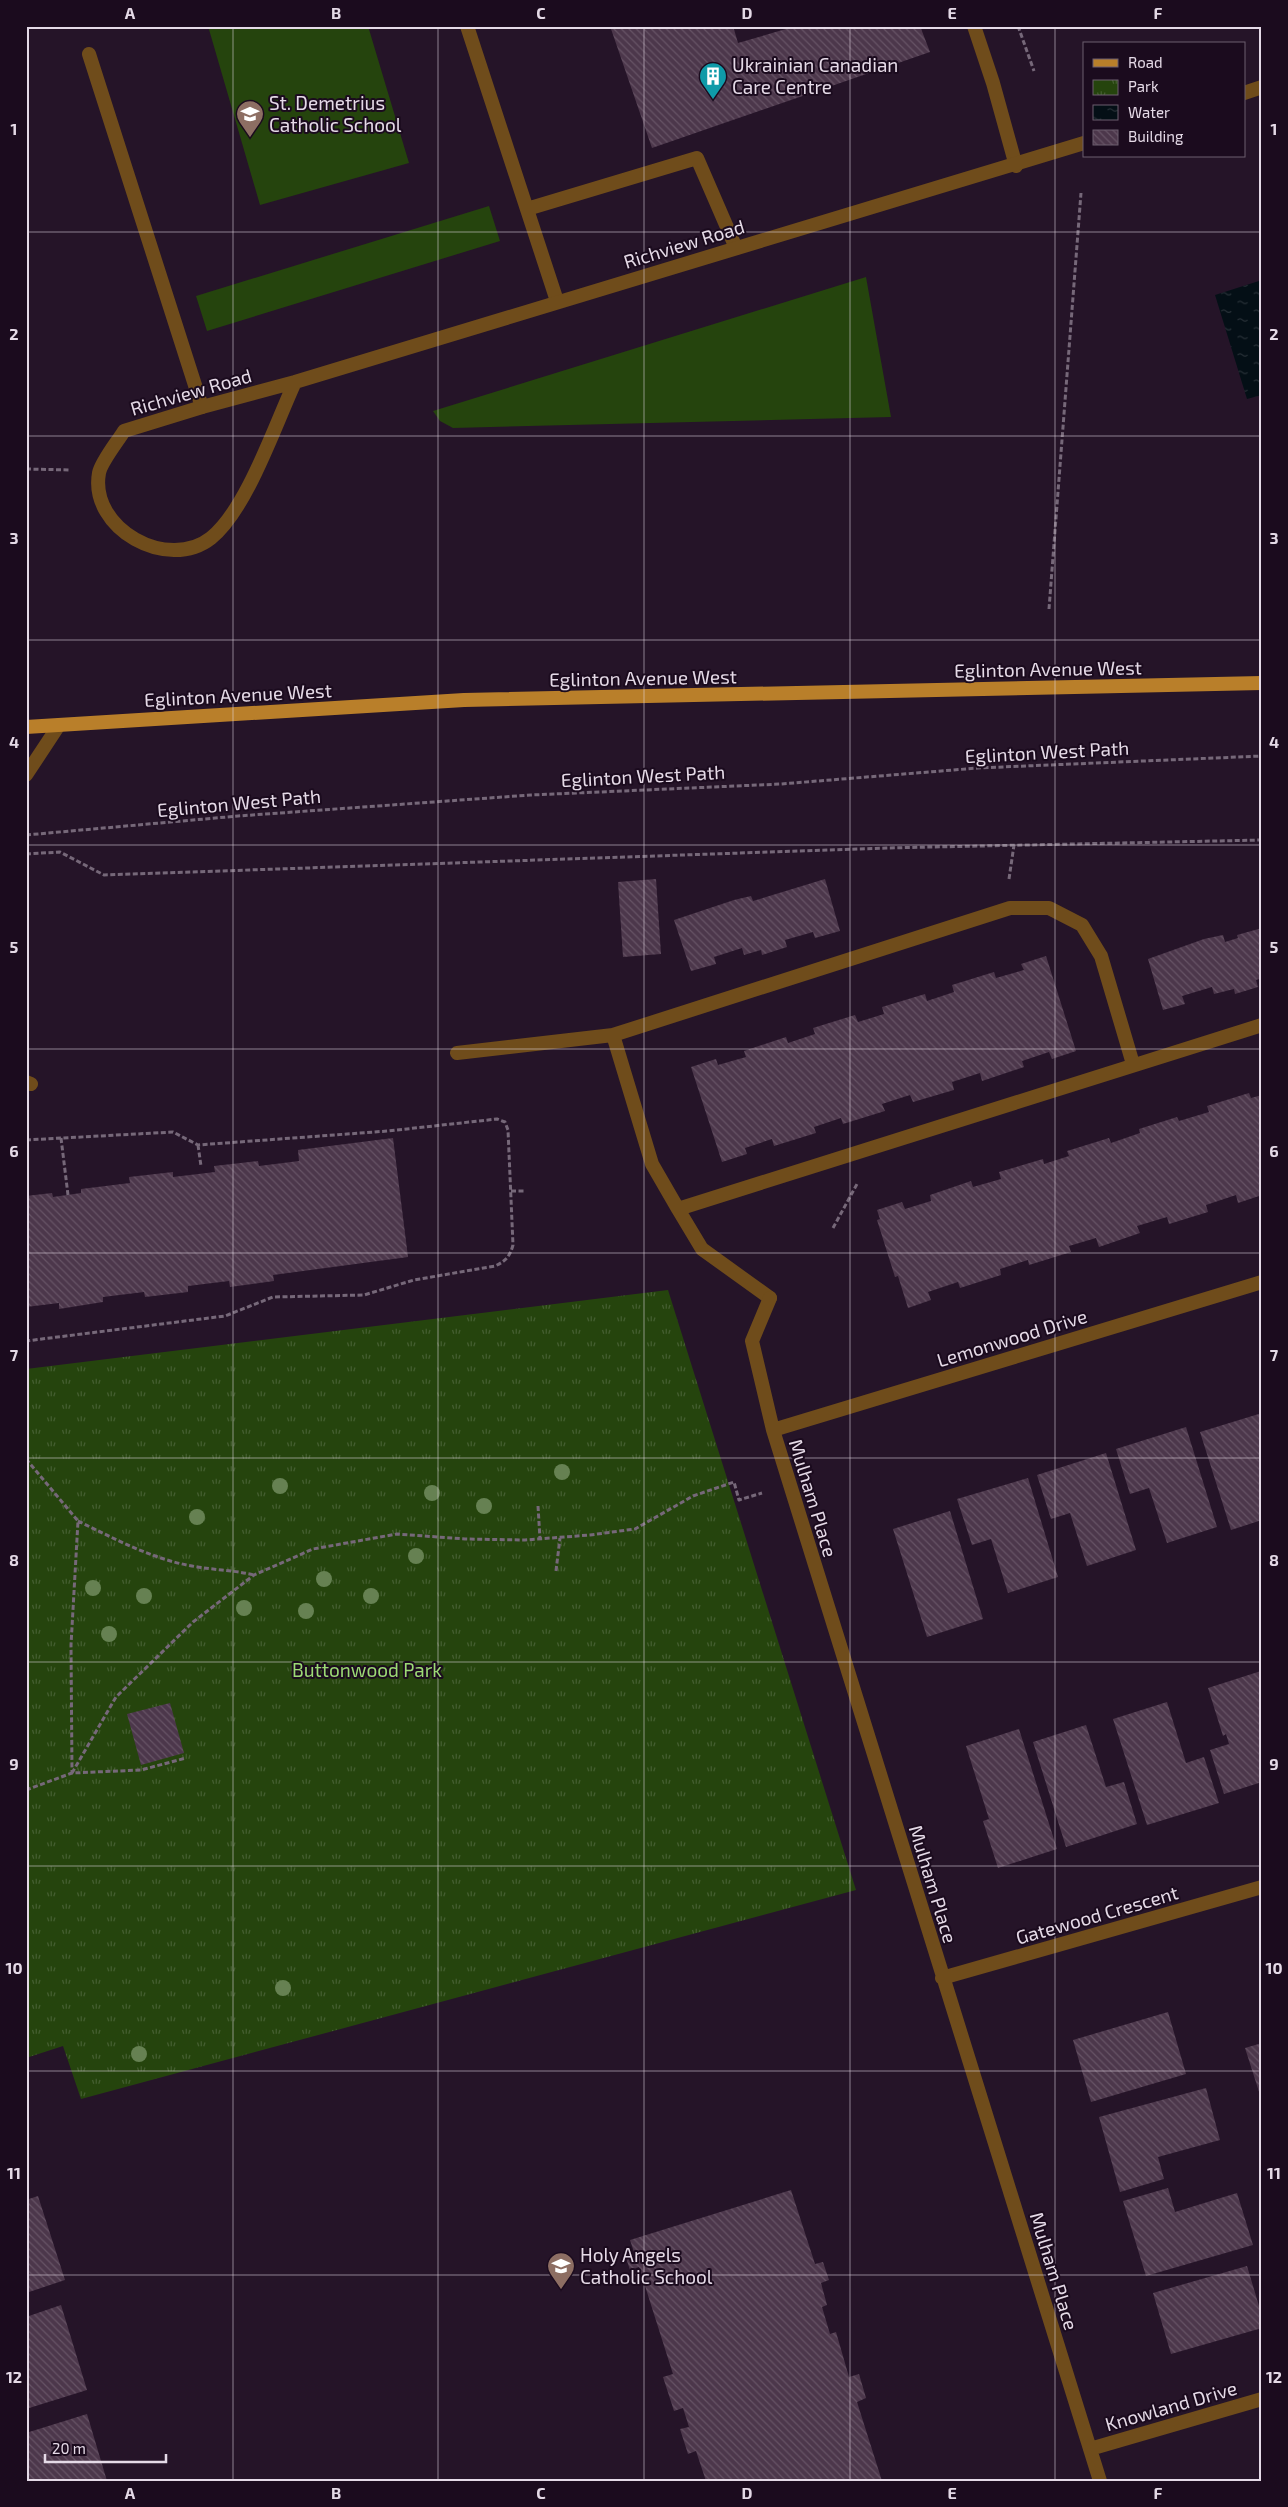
<svg xmlns="http://www.w3.org/2000/svg" width="1288" height="2507" font-family="'Exo 2',sans-serif">
	<style>
		.green { fill: #25440d }
		.park { fill: url(#park-tufts) }
		.water { fill: url(#water-ripples) }
		.building { fill: url(#building-back-hatch) }
		.lines { fill: none; stroke-linecap: round; stroke-linejoin: round }
		.path { stroke: #766879; stroke-width: 3; stroke-dasharray: 5 2.5; stroke-linecap: butt }
		.service { stroke: #6f4c1b; stroke-width: 14 }
		.minor { stroke: #6f4c1b; stroke-width: 14 }
		.primary { stroke: #b97f2a; stroke-width: 14 }
		.tree { fill: #668152 }
		.grid { fill: none; stroke: #e5dae7; stroke-width: 1; stroke-opacity: 0.55 }
		.labels { text-anchor: middle; stroke-width: 4; stroke-linejoin: round; paint-order: stroke }
		.poi-label { font-size: 19px; fill: #e5dae7; stroke: #1b0b1e; text-anchor: start }
		.street-label { font-size: 19px; fill: #e5dae7; stroke: #1b0b1e }
		.park-label { font-size: 19px; fill: #9cda75; stroke: #1b0b1e }
		.neatline { fill: none; stroke: #e5dae7; stroke-width: 2 }
		.grid-label { font-size: 16px; text-anchor: middle; font-weight: bold; fill: #e5dae7 }
	</style>
	<defs>
		<pattern id="park-tufts" width="24" height="20" patternUnits="userSpaceOnUse" patternTransform="scale(1.25)"><rect width="24" height="20" fill="#25440d"/><path d="M3 7l-1-3M5 7V3M7 7l1-3M15 17l-1-3M17 17v-4M19 17l1-3" fill="none" stroke="#445e30"/></pattern>
		<pattern id="water-ripples" width="26" height="14" patternUnits="userSpaceOnUse" patternTransform="scale(1.25)"><rect width="26" height="14" fill="#040f16"/><path d="M2 4q2-2 4 0t4 0M15 11q2-2 4 0t4 0" fill="none" stroke="#283138"/></pattern>
		<pattern id="building-back-hatch" width="6" height="6" patternUnits="userSpaceOnUse" patternTransform="scale(1.25)"><rect width="6" height="6" fill="#4c374b"/><path d="M-1 5l2 2M0 0l6 6M5-1l2 2" fill="none" stroke="#665365"/></pattern>
	</defs>
	<rect width="100%" height="100%" fill="#251428"/>
	<path class="green" d="M208,26h160l41,137 -149,42z
		M489,206l11,35 -293,90 -11,-35z
		M866,277l25,140 -438,11 -13,-7 -7,-10z"/>
	<path class="park" d="M668,1290l188,600 -775,209 -18,-53 -37,12v-689z"/>
	<path class="water" d="M1262,280v115l-15,4 -32,-104z"/>
	<path class="building" d="M610,26h123l5,17 58,-17h124l10,26 -278,96z
		M656,879l5,75 -38,3 -5,-75z
		M825,879l15,52 -25,7 -2,-6 -28,8 2,7 -25,8 -1,-5 -17,5 -2,-7 -28,9 2,7 -25,7 -17,-51 60,-20 17,-4 2,5z
		M1262,928v50l-6,2 2,7 -23,7 -1,-5 -20,5 -2,-7 -30,9 3,8 -22,6 -15,-51 56,-20 19,-4 2,7 13,-4 -1,-3z
		M1046,956l30,95 -24,8 -3,-7 -27,9 2,6 -42,14 -2,-8 -28,9 2,8 -41,12 -3,-7 -28,9 3,7 -42,13 -2,-6 -27,9 2,6 -42,13 -2,-7 -27,9 2,6 -25,8 -31,-95 25,-8 2,6 28,-8 -2,-6 42,-14 2,6 27,-9 -2,-6 42,-13 3,7 26,-8 -2,-7 43,-13 2,7 27,-9 -2,-7 42,-13 2,6 28,-8 -3,-6z
		M1249,1093l2,5 11,-3v100l-24,8 -2,-8 -30,10 2,7 -39,12 -2,-7 -30,9 3,7 -41,14 -3,-9 -27,8 2,6 -42,13 -1,-5 -28,9 1,6 -41,13 -2,-6 -30,10 3,8 -23,8 -10,-32 -3,1 -18,-57 3,-1 -3,-9 25,-8 3,7 26,-8 -1,-6 41,-14 2,6 28,-8 -2,-7 44,-13 1,5 25,-8 -2,-5 42,-13 2,5 29,-10 -1,-4 38,-12 2,4 30,-9 -2,-6z
		M393,1138l15,119 -135,18 1,6 -44,6 -1,-6 -41,5v6l-43,5 -1,-5 -41,5v5l-44,7v-6l-33,4v-111l26,-3 1,4 28,-4v-4l49,-6 -1,-6 44,-5v5l42,-5 -1,-6 44,-5 1,5 40,-5 -1,-11z
		M1262,1413v107l-31,10 -31,-98z
		M1186,1427l31,100 -50,16 -18,-55 -19,6 -14,-45z
		M1106,1453l30,97 -49,16 -17,-53 -19,6 -14,-44z
		M1028,1478l30,99 -50,16 -17,-54 -19,6 -15,-46z
		M950,1511l33,108 -56,18 -34,-108z
		M1261,1671l1,111 -38,12 -14,-44 19,-6 -3,-10 -3,2 -15,-48z
		M1167,1702l19,61 18,-6 15,46 -72,22 -34,-106z
		M170,1703l14,50 -43,12 -14,-51z
		M1086,1725l20,62 18,-5 13,42 -71,23 -33,-105z
		M1019,1729l38,120 -59,19 -15,-47 6,-2 -23,-73z
		M1168,2012l18,62 -95,28 -18,-62z
		M1262,2043v55h-1l-16,-50z
		M1206,2088l14,52 -62,17 6,22 -44,13 -21,-75z
		M1168,2188l7,24 62,-19 16,52 -107,31 -23,-75z
		M791,2190l24,74 8,-2 6,18 -8,3 6,22 -5,2 8,27 6,-2 13,45 10,-3 7,24 -9,4 25,79h-176l-10,-30 -8,3 -8,-25 9,-2 -6,-19 -9,3 -11,-34 10,-3 -34,-107 -9,3 -4,-12 9,-3 -5,-15z
		M38,2196l27,84 -39,13v-93z
		M1247,2266l15,50v12l-91,26 -18,-61z
		M61,2305l26,85 -61,19v-92z
		M87,2414l20,67h-81v-48z"/>
	<g class="lines">
		<path class="path" d="M1018,26l16,45
			M26,469l45,1
			M1049,609l32,-416
			M26,835l212,-19 293,-21 250,-11 197,-16 284,-12
			M26,854l34,-2 44,23 782,-27 376,-8
			M1009,879l5,-34
			M61,1138l7,57
			M26,1140l147,-8 25,13 190,-14 109,-12 8,3 3,8 5,115c-3,11 -7,16 -18,21l-81,14 -50,15 -91,2 -48,19 -199,25
			M198,1145l3,21
			M511,1191h14
			M833,1228l24,-44
			M26,1459l52,62 -7,124 1,127
			M538,1506l2,33
			M78,1521c37,18 74,38 114,45 21,4 41,4 62,9
			M556,1571l4,-33
			M72,1773l44,-76 77,-75 61,-47 59,-26 84,-15 68,5 60,1 65,-5 45,-6 58,-33 41,-14 5,18 23,-7
			M26,1790l46,-17 69,-3 45,-12"/>
		<path class="service" d="M467,26l90,275
			M974,26l19,57 23,83
			M89,54l113,353
			M527,209l170,-51 39,90
			M26,775l33,-50
			M613,1035l39,129 26,45
			M457,1053l156,-18 397,-127h39l33,17 19,31 32,108
			M26,1082l5,2
			M770,1298l-68,-49 -24,-40 584,-184"/>
		<path class="minor" d="M1244,93l18,-6
			M295,382c-20,43 -48,127 -84,156 -43,34 -122,-9 -112,-65 2,-11 19,-32 25,-42l78,-24 93,-25 789,-239
			M770,1298l-18,43 21,89 327,1051
			M773,1430l489,-148
			M942,1978l320,-91
			M1090,2449l172,-50"/>
		<path class="primary" d="M26,727l438,-27 798,-17"/>
	</g>
	<g class="tree">
		<circle cx="562" cy="1472" r="8"/>
		<circle cx="280" cy="1486" r="8"/>
		<circle cx="432" cy="1493" r="8"/>
		<circle cx="484" cy="1506" r="8"/>
		<circle cx="197" cy="1517" r="8"/>
		<circle cx="416" cy="1556" r="8"/>
		<circle cx="324" cy="1579" r="8"/>
		<circle cx="93" cy="1588" r="8"/>
		<circle cx="144" cy="1596" r="8"/>
		<circle cx="371" cy="1596" r="8"/>
		<circle cx="244" cy="1608" r="8"/>
		<circle cx="306" cy="1611" r="8"/>
		<circle cx="109" cy="1634" r="8"/>
		<circle cx="283" cy="1988" r="8"/>
		<circle cx="139" cy="2054" r="8"/>
	</g>
	<path class="grid" d="M233,26v2455M438,26v2455M644,26v2455M850,26v2455M1055,26v2455M26,232h1236M26,436h1236M26,640h1236M26,845h1236M26,1049h1236M26,1253h1236M26,1458h1236M26,1662h1236M26,1866h1236M26,2071h1236M26,2275h1236"/>
	<defs>
		<g id="building-pin" transform="scale(1.4375)"><path d="M0 17L-7.5 6A9.5 9.5 0 1 1 7.5 6Z" fill="#0f9aa8" stroke="#1b0b1e"/><path d="M-4-6H4V6H1V3H-1V6H-4ZM-2.5-4.3h1.7v1.8h-1.7ZM.8-4.3h1.7v1.8H.8ZM-2.5-1h1.7V.8h-1.7ZM.8-1h1.7V.8H.8Z" fill="#fff"/></g>
		<g id="school-pin" transform="scale(1.4375)"><path d="M0 17L-7.5 6A9.5 9.5 0 1 1 7.5 6Z" fill="#8d6e63" stroke="#1b0b1e"/><path d="M0-5L7-2L0 1L-7-2ZM-4 1L0 2.5L4 1V4Q0 6-4 4Z" fill="#fff"/></g>
	</defs>
	<g fill-rule="evenodd">
		<use href="#building-pin" x="713" y="76"/>
		<use href="#school-pin" x="250" y="114"/>
		<use href="#school-pin" x="561" y="2266"/>
	</g>
	<g class="labels">
		<g class="poi-label">
			<text x="732" y="72">Ukrainian Canadian<tspan x="732" dy="22">Care Centre</tspan></text>
			<text x="269" y="110">St. Demetrius<tspan x="269" dy="22">Catholic School</tspan></text>
			<text x="580" y="2262">Holy Angels<tspan x="580" dy="22">Catholic School</tspan></text>
		</g>
		<g class="street-label">
			<text transform="translate(684 244) rotate(-17)" y="7">Richview Road</text>
			<text transform="translate(191 392) rotate(-16)" y="7">Richview Road</text>
			<text transform="translate(1048 669) rotate(-1)" y="7">Eglinton Avenue West</text>
			<text transform="translate(643 678) rotate(-1)" y="7">Eglinton Avenue West</text>
			<text transform="translate(238 695) rotate(-3)" y="7">Eglinton Avenue West</text>
			<text transform="translate(1047 752) rotate(-3)" y="7">Eglinton West Path</text>
			<text transform="translate(643 776) rotate(-3)" y="7">Eglinton West Path</text>
			<text transform="translate(239 803) rotate(-5)" y="7">Eglinton West Path</text>
			<text transform="translate(1012 1338) rotate(-17)" y="7">Lemonwood Drive</text>
			<text transform="translate(813 1498) rotate(73)" y="7">Mulham Place</text>
			<text transform="translate(933 1884) rotate(73)" y="7">Mulham Place</text>
			<text transform="translate(1097 1915) rotate(-16)" y="7">Gatewood Crescent</text>
			<text transform="translate(1054 2271) rotate(73)" y="7">Mulham Place</text>
			<text transform="translate(1171 2406) rotate(-16)" y="7">Knowland Drive</text>
		</g>
		<g class="park-label">
			<text x="367" y="1677">Buttonwood Park</text>
		</g>
	</g>
	<rect width="1288" height="2507" fill="none" stroke="#1b0b1e" stroke-width="55"/>
	<rect x="1083" y="42" width="162" height="115" fill="#1b0b1e" stroke="#6c5e6e"/>
	<rect x="1093" y="59" width="25" height="8" fill="#b97f2a" stroke="#6c5e6e"/>
	<text x="1128" y="68" font-size="15" fill="#e5dae7">Road</text>
	<rect x="1093" y="80" width="25" height="15" fill="url(#park-tufts)" stroke="#6c5e6e"/>
	<text x="1128" y="92" font-size="15" fill="#e5dae7">Park</text>
	<rect x="1093" y="105" width="25" height="15" fill="url(#water-ripples)" stroke="#6c5e6e"/>
	<text x="1128" y="118" font-size="15" fill="#e5dae7">Water</text>
	<rect x="1093" y="130" width="25" height="15" fill="url(#building-back-hatch)" stroke="#6c5e6e"/>
	<text x="1128" y="142" font-size="15" fill="#e5dae7">Building</text>
	<path d="M45 2454v8h121v-8" fill="none" stroke="#e5dae7" stroke-width="2.5"/>
	<text x="52" y="2454" font-size="15" fill="#e5dae7" stroke="#1b0b1e" stroke-width="4" paint-order="stroke">20 m</text>
	<rect x="28" y="28" width="1232" height="2452" class="neatline"/>
	<g class="grid-label">
		<text x="130" y="19">A</text>
		<text x="336" y="19">B</text>
		<text x="541" y="19">C</text>
		<text x="747" y="19">D</text>
		<text x="952" y="19">E</text>
		<text x="1158" y="19">F</text>
		<text x="14" y="135">1</text>
		<text x="1274" y="135">1</text>
		<text x="14" y="340">2</text>
		<text x="1274" y="340">2</text>
		<text x="14" y="544">3</text>
		<text x="1274" y="544">3</text>
		<text x="14" y="748">4</text>
		<text x="1274" y="748">4</text>
		<text x="14" y="953">5</text>
		<text x="1274" y="953">5</text>
		<text x="14" y="1157">6</text>
		<text x="1274" y="1157">6</text>
		<text x="14" y="1361">7</text>
		<text x="1274" y="1361">7</text>
		<text x="14" y="1566">8</text>
		<text x="1274" y="1566">8</text>
		<text x="14" y="1770">9</text>
		<text x="1274" y="1770">9</text>
		<text x="14" y="1974">10</text>
		<text x="1274" y="1974">10</text>
		<text x="14" y="2179">11</text>
		<text x="1274" y="2179">11</text>
		<text x="14" y="2383">12</text>
		<text x="1274" y="2383">12</text>
		<text x="130" y="2499">A</text>
		<text x="336" y="2499">B</text>
		<text x="541" y="2499">C</text>
		<text x="747" y="2499">D</text>
		<text x="952" y="2499">E</text>
		<text x="1158" y="2499">F</text>
	</g>
</svg>
